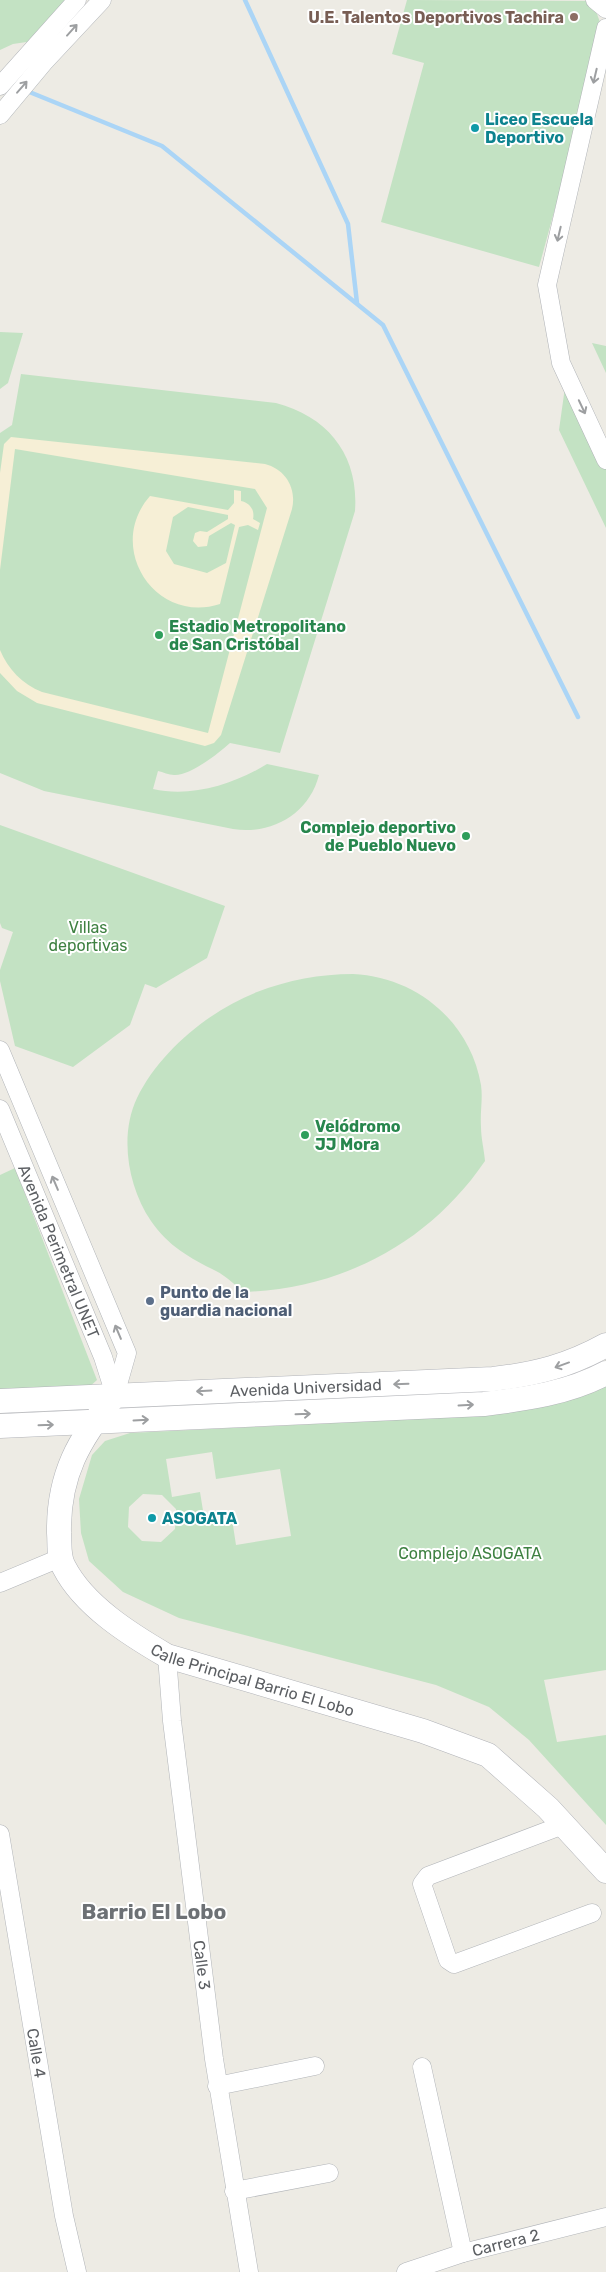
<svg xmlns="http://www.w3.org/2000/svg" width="606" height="2272" font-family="Rubik,sans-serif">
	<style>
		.green { fill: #c3e2c3; fill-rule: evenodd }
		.sand { fill: #f6efd6; fill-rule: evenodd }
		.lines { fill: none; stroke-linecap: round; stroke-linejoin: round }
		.stream { stroke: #abd5f6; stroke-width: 4.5 }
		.street-casing { stroke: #b1b4b8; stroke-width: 19 }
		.secondary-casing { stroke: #b1b3b8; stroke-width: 25 }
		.street { stroke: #fff; stroke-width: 18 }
		.secondary { stroke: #fff; stroke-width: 24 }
		.oneway { stroke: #9d9fa1 }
		.education-dot { fill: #8d6e63; stroke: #fff; stroke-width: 2 }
		.culture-dot { fill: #0f9aa8; stroke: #fff; stroke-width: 2 }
		.leisure-dot { fill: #2e9e5b; stroke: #fff; stroke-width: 2 }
		.service-dot { fill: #5c6f8a; stroke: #fff; stroke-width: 2 }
		.labels { text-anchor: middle; stroke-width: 4; stroke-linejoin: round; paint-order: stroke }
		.education-label { font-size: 16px; font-weight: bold; fill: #785e54; stroke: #fff; text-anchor: end }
		.culture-label { font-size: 16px; font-weight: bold; fill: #0d838f; stroke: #fff; text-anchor: start }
		.leisure-label { font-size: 16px; font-weight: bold; fill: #27864d; stroke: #fff; text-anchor: start }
		.park-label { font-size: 16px; fill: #3e8141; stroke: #fff }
		.street-label { font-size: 16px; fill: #5c5f63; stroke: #fff }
		.service-label { font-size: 16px; font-weight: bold; fill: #4e5e75; stroke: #fff; text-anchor: start }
		.district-label { font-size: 21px; font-weight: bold; fill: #6d7175; stroke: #fff }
	</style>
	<rect width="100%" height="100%" fill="#edebe4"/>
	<path class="green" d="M0,0h77l-37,40 -27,4 -13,6z
		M407,0l185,1 8,21 -22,102 -39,143 -158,-45 43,-159 -32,-9z
		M0,332l23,1 -15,50 -8,6z
		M592,343l14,3v27z
		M21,374l255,29c53,14 83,53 79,108l-75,242 -50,-10c-11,10 -40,33 -56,32 -5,0 -11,-3 -16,-4l-5,18c38,9 82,-5 114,-25l52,11c-10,39 -47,60 -86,54l-189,-38 -44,-18v-340l12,-8z
		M566,380l40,86v62l-47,-98z
		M0,825l225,81 -18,52 -51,30 -11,-4 -15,41 -57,42 -58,-21 -15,-65v-11l13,-38 -11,-4 -2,-5z
		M353,974c63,3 117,47 128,111 2,14 -1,27 0,42 0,11 3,22 4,34 -56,82 -143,128 -242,131 -8,-7 -17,-16 -27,-21 -26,-13 -48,-25 -65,-50 -23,-34 -32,-85 -14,-123 23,-47 72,-87 120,-106 31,-12 63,-18 96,-18z
		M15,1168l82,212 -10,9 -87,3v-217z
		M606,1382v288l-62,10 13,62 49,-7v90l-77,-85 -40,-33 -53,-22 -257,-67 -56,-26 -34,-31 -8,-28 -2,-34 13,-44 13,-14 25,-8 325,-16zM212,1452l4,27 64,-10 11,67 -55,9 -4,-26 -27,4 -5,-31 -28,5 -6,-38zM143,1494l19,1 14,14 -1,20 -14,13 -19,-1 -14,-14 1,-20z"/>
	<path class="sand" d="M11,437l254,27c20,5 32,24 27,45l-71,226 -7,8 -9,3 -168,-43 -20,-12 -17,-18v-23c8,19 22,34 42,42l166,41 59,-225 -12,-19 -240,-40 -15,121v-97l4,-29z
		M234,490l7,1v10c9,2 14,9 12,18l7,4 -2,7 -10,-5 -9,2 -19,77c-65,21 -115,-57 -70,-108l78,14 6,-7zM188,507l40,8v4l-21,13 -7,-1 -5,2 -2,8 5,6 9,-1 2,-10 22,-13 4,2 -9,38 -19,10 -33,-9 -8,-13 7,-34z"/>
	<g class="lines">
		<path class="stream" d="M245,0l103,224 9,79
			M27,91l135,55 221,179 195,392"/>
		<g class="street-casing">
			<g id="street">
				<path d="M595,0l11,9"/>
				<path d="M606,28l-59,257 14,78 45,97"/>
				<path d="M0,86l77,-86"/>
				<path d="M0,115l45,-54 57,-61"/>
				<path d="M0,1050l127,303 -12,42"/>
				<path id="s1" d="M0,1109l103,248 12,38"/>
				<path d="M0,1583l60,-25"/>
				<path id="s2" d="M167,1656l5,65 42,338 35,213"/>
				<path d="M563,1825l-135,51 -6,8 26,76 6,4 138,-51"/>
				<path id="s3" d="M0,1834l64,382 13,56"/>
				<path d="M422,2067l41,186"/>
				<path d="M217,2086l98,-20"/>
				<path d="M234,2191l95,-18"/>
				<path id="s4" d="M406,2272l57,-19 143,-36"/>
			</g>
		</g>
		<g class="secondary-casing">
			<g id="secondary">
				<path id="s5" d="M115,1395c-36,44 -57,80 -56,138 1,12 -1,24 5,34 20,39 67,68 103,89l256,75 65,24 60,53 58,63"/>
				<path id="s6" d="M0,1401l493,-22c43,-5 75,-13 113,-34"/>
				<path d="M0,1426l484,-22c41,-5 85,-11 122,-31"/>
			</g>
		</g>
		<use href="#street" class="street"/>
		<use href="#secondary" class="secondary"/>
	</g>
	<defs><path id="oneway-shaft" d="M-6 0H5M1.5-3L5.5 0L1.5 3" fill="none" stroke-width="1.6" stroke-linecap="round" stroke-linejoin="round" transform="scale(1.25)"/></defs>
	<g class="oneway">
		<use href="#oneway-shaft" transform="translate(72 30) rotate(-48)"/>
		<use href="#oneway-shaft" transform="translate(595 76) rotate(103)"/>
		<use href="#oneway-shaft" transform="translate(22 87) rotate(-49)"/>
		<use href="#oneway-shaft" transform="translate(559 234) rotate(103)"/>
		<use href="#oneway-shaft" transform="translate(582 407) rotate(65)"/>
		<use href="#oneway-shaft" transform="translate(55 1183) rotate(-113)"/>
		<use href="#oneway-shaft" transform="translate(118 1332) rotate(-113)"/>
		<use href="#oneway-shaft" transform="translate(562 1365) rotate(160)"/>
		<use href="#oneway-shaft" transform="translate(401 1384) rotate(178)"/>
		<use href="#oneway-shaft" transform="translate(204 1391) rotate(177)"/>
		<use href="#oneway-shaft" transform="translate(466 1405) rotate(-3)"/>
		<use href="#oneway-shaft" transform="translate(303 1414) rotate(-2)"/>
		<use href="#oneway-shaft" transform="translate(141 1420) rotate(-3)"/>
		<use href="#oneway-shaft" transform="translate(46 1425) rotate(-2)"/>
	</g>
	<circle class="education-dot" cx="574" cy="17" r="5"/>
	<g class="culture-dot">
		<circle cx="475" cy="128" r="5"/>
		<circle cx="152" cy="1518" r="5"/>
	</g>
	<g class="leisure-dot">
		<circle cx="159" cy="635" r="5"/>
		<circle cx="466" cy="836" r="5"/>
		<circle cx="305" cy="1135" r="5"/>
	</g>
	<circle class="service-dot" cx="150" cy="1301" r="5"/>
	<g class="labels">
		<g class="education-label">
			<text x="564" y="23">U.E. Talentos Deportivos Tachira</text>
		</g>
		<g class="culture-label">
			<text x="485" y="125">Liceo Escuela<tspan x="485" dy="18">Deportivo</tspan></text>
			<text x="162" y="1524">ASOGATA</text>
		</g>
		<g class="leisure-label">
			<text x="169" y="632">Estadio Metropolitano<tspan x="169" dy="18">de San Cristóbal</tspan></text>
			<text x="456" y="833" text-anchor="end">Complejo deportivo<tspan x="456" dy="18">de Pueblo Nuevo</tspan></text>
			<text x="315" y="1132">Velódromo<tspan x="315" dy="18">JJ Mora</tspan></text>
		</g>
		<g class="park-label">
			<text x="88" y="933">Villas<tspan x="88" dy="18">deportivas</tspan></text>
			<text x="470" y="1559">Complejo ASOGATA</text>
		</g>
		<g class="street-label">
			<text dy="6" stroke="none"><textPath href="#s1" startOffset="154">Avenida Perimetral UNET</textPath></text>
			<text dy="6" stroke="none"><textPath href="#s6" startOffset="306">Avenida Universidad</textPath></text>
			<text dy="6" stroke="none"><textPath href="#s5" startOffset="414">Calle Principal Barrio El Lobo</textPath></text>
			<text dy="6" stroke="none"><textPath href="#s2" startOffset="311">Calle 3</textPath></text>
			<text dy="6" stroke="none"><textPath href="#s3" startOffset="222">Calle 4</textPath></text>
			<text dy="6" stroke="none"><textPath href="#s4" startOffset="104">Carrera 2</textPath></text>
		</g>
		<g class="service-label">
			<text x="160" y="1298">Punto de la<tspan x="160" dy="18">guardia nacional</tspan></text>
		</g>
		<g class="district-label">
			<text x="154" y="1919">Barrio El Lobo</text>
		</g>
	</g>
</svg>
